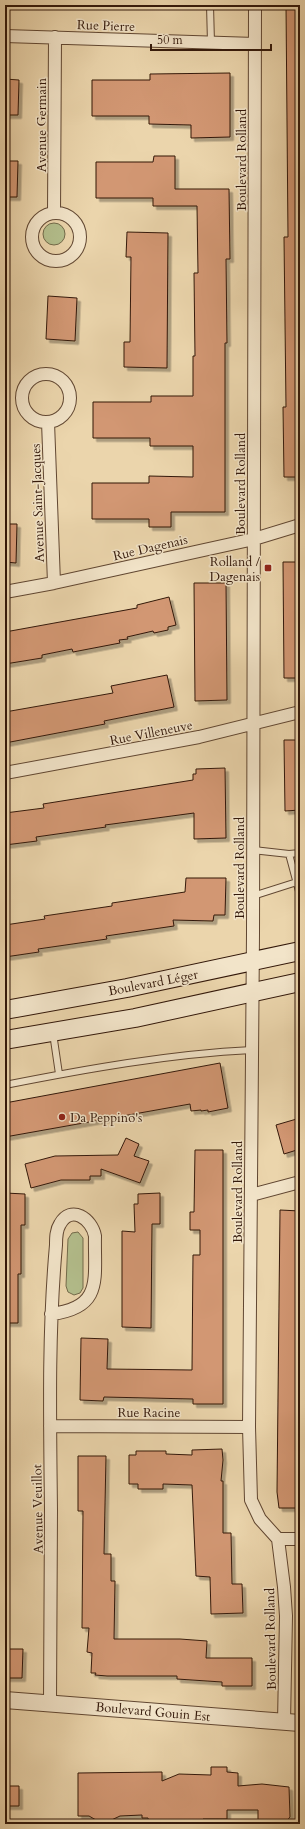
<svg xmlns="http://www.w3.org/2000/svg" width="305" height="1829" font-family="Cardo,serif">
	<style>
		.green { fill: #b3be8c; stroke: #736b4b }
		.building { fill: #d29773; stroke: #33180a; filter: url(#shadow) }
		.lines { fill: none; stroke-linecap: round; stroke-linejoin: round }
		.service-casing { stroke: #614732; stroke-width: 8 }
		.minor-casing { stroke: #614732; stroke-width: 14 }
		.tertiary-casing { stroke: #614732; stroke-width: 18 }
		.secondary-casing { stroke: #33180a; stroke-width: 20 }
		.service { stroke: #f2e4c9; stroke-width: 6 }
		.minor { stroke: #f2e4c9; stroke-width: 12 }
		.tertiary { stroke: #f2e4c9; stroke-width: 16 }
		.secondary { stroke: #f2e4c9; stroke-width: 18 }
		.poi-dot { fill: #8f2418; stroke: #f2e4c9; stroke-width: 1.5 }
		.labels { text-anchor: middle; stroke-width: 3; stroke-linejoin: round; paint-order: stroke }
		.street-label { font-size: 13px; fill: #33180a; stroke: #f2e4c9 }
		.poi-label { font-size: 13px; fill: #33180a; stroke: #f2e4c9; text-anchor: end }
	</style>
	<defs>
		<filter id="shadow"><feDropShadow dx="3.5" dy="3.5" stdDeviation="0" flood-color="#0004"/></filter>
	</defs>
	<rect width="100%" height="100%" fill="#ebd5ac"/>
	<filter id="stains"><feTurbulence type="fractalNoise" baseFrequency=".005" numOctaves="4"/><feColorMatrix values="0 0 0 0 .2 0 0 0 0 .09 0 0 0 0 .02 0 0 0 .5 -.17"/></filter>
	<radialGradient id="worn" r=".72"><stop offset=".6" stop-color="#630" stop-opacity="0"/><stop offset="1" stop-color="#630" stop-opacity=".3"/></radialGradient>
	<path class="green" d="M43 234a11 11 0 1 1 22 0a11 11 0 1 1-22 0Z
		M78,1232l5,6v50l-3,5 -6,2 -6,-3 -2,-6 2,-47 4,-6z"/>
	<path class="building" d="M286,5h14v472h-16l-1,-70h3l-2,-170h4z
		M230,73v64l-39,1v-13l-42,-1v-8h-57v-36h58v-6z
		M5,79l14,1 -1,35h-13z
		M154,156h21v33h54l1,70h-4l1,84h-2v169h-54v15h-22v-8h-57v-36h57v-7l44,1v-31h-43v-8h-57v-36h58v-6h42v-40h2l-1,-83h4l-1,-67h-44v-8h-57v-36h57z
		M5,161h13l-1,36h-12z
		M127,232l41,1 -1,135 -43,-1v-25h6l1,-85h-5z
		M48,296l29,2 -2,43 -29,-2z
		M5,524h12l-1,39 -11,-1z
		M283,562h17v116h-16z
		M194,583h32l1,117 -32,1z
		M169,597l7,28 -8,2v3l-14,3 -1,-2 -26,6 1,2 -9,1 1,3 -47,9 -1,-3 -30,6v3l-37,6v-32l132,-24v-3z
		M167,675l7,32 -70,14 1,3 -100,19v-31l108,-19 -2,-7z
		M284,740h16v70l-15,1z
		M225,768l1,70 -32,1v-26l-89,12 1,2 -70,10 1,4 -32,4v-32l39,-5 -1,-4 150,-24v-6h3v-5z
		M186,878h40l-1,37h-11l-1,6 -40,-1 1,6 -68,10 1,3 -69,10 1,3 -34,5v-32l40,-6 -1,-3 68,-10v-3l73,-11z
		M220,1063l8,45 -20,4v-2l-7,1v-1l-10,1 -1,-7 -185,33v-34z
		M300,1118v31l-16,5 -8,-29z
		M126,1138l13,6 -5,12 15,5 -9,22 -39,-14v7h-11v4h-29l-30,8 -6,-24 30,-8 63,-1z
		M195,1150h28v254h-30v-5l-89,-2 -1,4 -23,-1 1,-62 27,1 -1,30 85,1 1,-115h7v-25h-10v-18h4z
		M5,1193l20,1v31h-4v49h-3v49h-13z
		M160,1193v31h-8l-1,104 -29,-1v-96l13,1 -1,-28h4v-10z
		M280,1210l20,1v297h-21l-2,-16z
		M222,1449l1,11 -2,21h2v52h8l1,51h10l1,29 -32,1 -1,-37 -14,-1 -4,-91 -29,-1v5h-25v-5h-9v-29h7v-4h30v3l26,1v-5z
		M78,1456h28l-2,98h7v27h4l-1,58h66l27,2 -1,17h46v28h-30v-4l-45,-3v-3h-70l-12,-1 1,-2h-5l1,-20 -5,-1 2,-24h-7l1,-117h-5z
		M5,1649h18l-1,29h-17z
		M211,1767h16v5l11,1v13l24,-2 27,3 1,30 -6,7h-13v-2h-13v-12h-31v9h-24l-2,5h-52l-1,-6h-6v-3l-22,1 -17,8 -14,-8h-11v-43l84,-1v9l17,-7 32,1z
		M5,1786h14v20h-14z"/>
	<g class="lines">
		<g class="service-casing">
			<path id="service" d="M210,5l1,38
				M253,850l36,4
				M300,853l-11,1 11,41
				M253,896l47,-15
				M53,1033l6,41
				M5,1085c81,-16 164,-31 247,-35"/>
		</g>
		<g class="minor-casing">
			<path id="minor" d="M255,5l-2,929 -4,493 2,73 9,19 18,20 6,48 2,29 -2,106
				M5,36l250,8
				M54,213l1,-176
				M32 237a24 24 0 1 1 48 0a24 24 0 1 1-48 0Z
				M22 398a24 24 0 1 1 48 0a24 24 0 1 1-48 0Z
				M48,422l6,161
				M5,592l49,-9 200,-44 46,-14
				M5,773l194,-36 101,-25
				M251,1195l49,-13
				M50,1426l199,1
				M278,1539h22
				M50,1703c0,-64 1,-128 1,-193 -1,-88 -3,-177 5,-265 0,-7 0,-15 4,-21 11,-20 32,-5 35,12 -1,42 9,72 -44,78"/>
		</g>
		<g class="tertiary-casing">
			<path id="tertiary" d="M5,1700l295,23"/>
		</g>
		<g class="secondary-casing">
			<path id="secondary" d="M5,1010l122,-22 173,-37
				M5,1040l130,-22 165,-36"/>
		</g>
		<use href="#service" class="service"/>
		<use href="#minor" class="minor"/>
		<use href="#tertiary" class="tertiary"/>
		<use href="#secondary" class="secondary"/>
	</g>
	<g class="poi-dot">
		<rect x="264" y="564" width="8" height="8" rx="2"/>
		<circle cx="62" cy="1117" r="4"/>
	</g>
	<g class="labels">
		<g class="street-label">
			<text transform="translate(106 25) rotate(2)" y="5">Rue Pierre</text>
			<text transform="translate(41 125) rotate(-90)" y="5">Avenue Germain</text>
			<text transform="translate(241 160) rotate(-90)" y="5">Boulevard Rolland</text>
			<text transform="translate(240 484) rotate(-90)" y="5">Boulevard Rolland</text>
			<text transform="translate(37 503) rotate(-92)" y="5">Avenue Saint-Jacques</text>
			<text transform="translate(150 547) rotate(-13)" y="5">Rue Dagenais</text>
			<text transform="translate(151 732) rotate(-11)" y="5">Rue Villeneuve</text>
			<text transform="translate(239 868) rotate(-90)" y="5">Boulevard Rolland</text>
			<text transform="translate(153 982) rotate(-11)" y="5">Boulevard Léger</text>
			<text transform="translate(237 1192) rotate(-90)" y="5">Boulevard Rolland</text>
			<text x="149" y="1417">Rue Racine</text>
			<text transform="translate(37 1509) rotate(-91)" y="5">Avenue Veuillot</text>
			<text transform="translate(270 1639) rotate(-91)" y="5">Boulevard Rolland</text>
			<text transform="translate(153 1711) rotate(5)" y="5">Boulevard Gouin Est</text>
		</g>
		<g class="poi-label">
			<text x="260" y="566">Rolland /<tspan x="260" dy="15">Dagenais</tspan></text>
			<text x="70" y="1122" text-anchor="start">Da Peppino's</text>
		</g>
	</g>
	<rect width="305" height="1829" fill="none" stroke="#ebd5ac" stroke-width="20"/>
	<rect x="6" y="6" width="293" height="1817" fill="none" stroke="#33180a" stroke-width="2"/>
	<rect x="10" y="10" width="285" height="1809" fill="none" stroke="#33180a"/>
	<path d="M151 44v6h120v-6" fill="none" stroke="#33180a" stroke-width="2"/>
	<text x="157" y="44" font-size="12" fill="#33180a" stroke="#f2e4c9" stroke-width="3" paint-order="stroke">50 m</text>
	<rect width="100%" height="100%" filter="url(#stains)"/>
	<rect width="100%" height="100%" fill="url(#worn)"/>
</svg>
